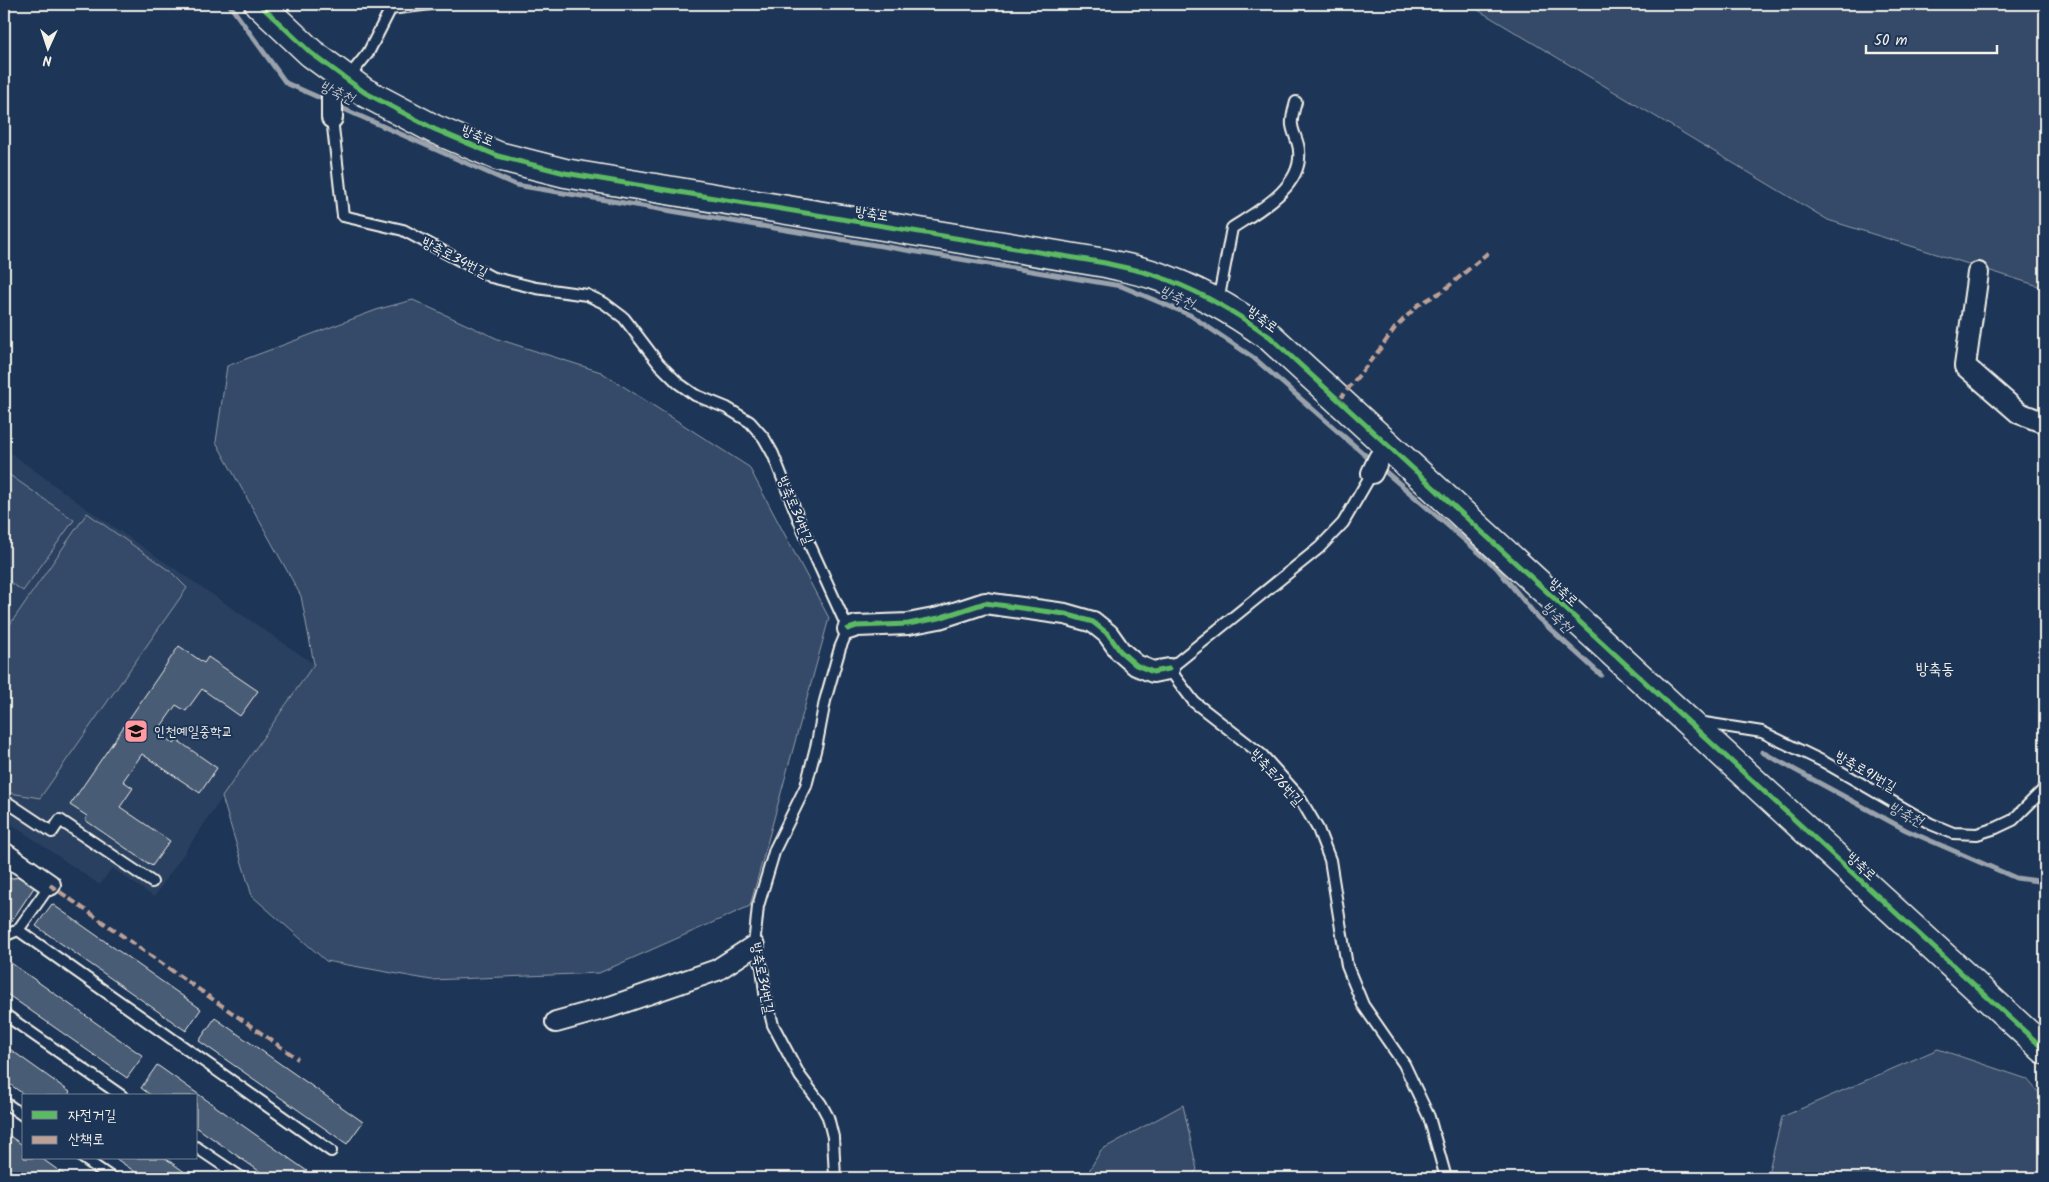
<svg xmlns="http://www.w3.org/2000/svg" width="2049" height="1182" font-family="Kalam,'Poor Story',sans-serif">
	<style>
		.built { fill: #2a4060 }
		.green { fill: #354a67; stroke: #949ea8 }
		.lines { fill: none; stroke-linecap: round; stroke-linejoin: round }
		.stream { stroke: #9aa2ab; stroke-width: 5 }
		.building { fill: #485b74; stroke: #f4f1e8 }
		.lane-casing { stroke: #f4f1e8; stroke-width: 14 }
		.street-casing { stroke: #f4f1e8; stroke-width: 24 }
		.secondary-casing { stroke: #f4f1e8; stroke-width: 31 }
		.lane { stroke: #1d3557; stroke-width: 10 }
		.street { stroke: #1d3557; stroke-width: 20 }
		.secondary { stroke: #1d3557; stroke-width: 28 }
		.quiet { stroke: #bda197; stroke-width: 4; stroke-dasharray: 8 4; stroke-linecap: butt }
		.cycleway-casing { stroke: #1d3557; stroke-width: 8 }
		.cycleway { stroke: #5cba63; stroke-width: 5 }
		.labels { text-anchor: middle; stroke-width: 4; stroke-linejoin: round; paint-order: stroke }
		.street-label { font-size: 14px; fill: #f4f1e8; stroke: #1d3557 }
		.poi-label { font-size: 14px; fill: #f4f1e8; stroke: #1d3557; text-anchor: start }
		.water-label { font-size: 15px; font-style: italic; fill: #c0c3c4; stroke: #1d3557 }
		.quarter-label { font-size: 16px; fill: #f4f1e8; stroke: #1d3557 }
	</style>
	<rect width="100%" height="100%" fill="#1d3557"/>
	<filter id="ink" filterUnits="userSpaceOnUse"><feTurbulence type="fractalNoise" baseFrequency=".02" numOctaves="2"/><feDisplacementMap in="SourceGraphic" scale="10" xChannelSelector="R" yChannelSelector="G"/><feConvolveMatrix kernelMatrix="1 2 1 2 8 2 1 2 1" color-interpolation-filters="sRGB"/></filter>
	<g filter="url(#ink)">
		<path class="built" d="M4,448l79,58 231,158 -160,233 -42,-29 -12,17 -96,-66z"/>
		<path class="green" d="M1468,4h577v284l-217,-68z
			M413,300l85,39 103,33 148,95 80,151 -79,288 -151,67 -168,7 -105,-19 -74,-65 -30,-99 92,-133 -13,-68 -85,-154 11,-76 152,-57z
			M4,471l70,49 -51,71 -16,-11 -3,4z
			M87,513l84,59 16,16 -147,210 -36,-6v-159z
			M1938,1049l89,30 18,21v78h-278l15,-61z
			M1183,1105l14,65 -9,8h-103l16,-28z"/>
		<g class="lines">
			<path class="stream" d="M229,4l57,79 41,18
				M337,106l179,79 605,101 69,29 64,43 119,104
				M1380,467l116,100 42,51 63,57
				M1762,752l144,78 110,48 29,4"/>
		</g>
		<path class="building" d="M179,646l25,17 4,-6 50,34 -18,25 -38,-27 -16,22 -10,-6 -19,27 17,12 3,-4 40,28 -17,25 -58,-39 -19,27 10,7 -13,19 50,34 -18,25 -67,-46 2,-4 -17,-11z
			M22,877l13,9 -28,42 -3,-2v-47z
			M52,904l149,105 -15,22 -150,-105z
			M4,958l139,98 -16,22 -123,-86z
			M215,1018l148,104 -16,22 -148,-103z
			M4,1045l66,47 -3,4h-41l-22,-16z
			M157,1065l150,106 -6,7h-32l-73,-51v-31h-44l-11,-8z
			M4,1132l20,14v12h17l28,20h-51l-14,-10z
			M115,1158h50l28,20h-49z"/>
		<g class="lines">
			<g class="lane-casing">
				<path id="lane" d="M390,9l41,-5
					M347,79l21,-26 25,-49
					M332,118l11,98 60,14 88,47 45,11 51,7 17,8 20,15 35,46 19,19 17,12 32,13 23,14 14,16 9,16 30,76 45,99 -8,19 -15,53 -8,42 -11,43 -31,63 -17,57 -4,40 8,21 3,26 8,32 27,51 21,28 7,13 5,20 2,41
					M1218,302l14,-74c26,-17 71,-41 67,-77 0,-9 -6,-17 -7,-26 -1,-7 2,-16 4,-23
					M1372,473l-29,50 -24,25 -150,121 25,33 68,53 36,40 20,34 12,31 17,106 16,39 41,59 25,53 17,61
					M1698,722l64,10 62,30 107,62 22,9 24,1 19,-6 17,-8 32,-32
					M4,812l6,-8 42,28 8,-12 92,62
					M18,930l313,221
					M4,936l14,-6 32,-45
					M4,1014l118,82
					M4,1102l20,14
					M196,1147l46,31
					M83,1158l29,20"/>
			</g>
			<g class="street-casing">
				<path id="street" d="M332,118v-22
					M1978,273l-13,93 54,47 26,10
					M1372,473l7,-15
					M848,629l9,-3 51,-2 31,-6 46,-15 80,11 28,8 15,12 12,17 16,14 17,7 16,-3
					M4,853l46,32
					M556,1022l54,-15 107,-37 37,-24"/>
			</g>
			<g class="secondary-casing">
				<path id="secondary" d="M259,4l52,49 53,39 70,37 64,27 67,17 540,90c16,4 34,7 49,12 43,14 80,36 116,62l775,713"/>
			</g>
			<use href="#lane" class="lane"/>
			<use href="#street" class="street"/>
			<use href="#secondary" class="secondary"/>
			<path class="quiet" d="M1339,400l41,-51 15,-21 23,-23 25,-14 47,-40
				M50,885l248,174"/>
			<g class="cycleway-casing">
				<path id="cycleway" d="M259,4l52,49 53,39 70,37 64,27 67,17 540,90c16,4 34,7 49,12 43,14 80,36 116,62l775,713
					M848,629l9,-3 51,-2 31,-6 46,-15 80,11 28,8 15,12 12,17 16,14 17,7 16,-3"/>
			</g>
			<use href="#cycleway" class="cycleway"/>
		</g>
	</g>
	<defs>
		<g id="school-square" transform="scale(1.25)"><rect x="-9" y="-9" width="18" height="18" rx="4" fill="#ff9aa2" stroke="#1d3557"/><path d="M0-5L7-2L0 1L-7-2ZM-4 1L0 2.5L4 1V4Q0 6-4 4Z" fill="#111"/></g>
	</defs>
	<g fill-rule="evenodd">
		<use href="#school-square" x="136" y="731"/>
	</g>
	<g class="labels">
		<g class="street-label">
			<text transform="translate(478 135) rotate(23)" y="5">방축로</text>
			<text transform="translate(872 213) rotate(9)" y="5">방축로</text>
			<text transform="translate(455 257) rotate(27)" y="5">방축로34번길</text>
			<text transform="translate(1263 319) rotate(36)" y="5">방축로</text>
			<text transform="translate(796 510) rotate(68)" y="5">방축로34번길</text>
			<text transform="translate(1564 592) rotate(43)" y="5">방축로</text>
			<text transform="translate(1866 771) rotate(30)" y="5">방축로91번길</text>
			<text transform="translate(1277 777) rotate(48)" y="5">방축로76번길</text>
			<text transform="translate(1862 866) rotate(43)" y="5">방축로</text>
			<text transform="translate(763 978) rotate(79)" y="5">방축로34번길</text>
		</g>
		<g class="poi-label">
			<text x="154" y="736">인천예일중학교</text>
		</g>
		<g class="water-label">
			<text transform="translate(337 92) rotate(24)" y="5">방축천</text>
			<text transform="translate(1177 297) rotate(24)" y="5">방축천</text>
			<text transform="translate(1557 617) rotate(44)" y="5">방축천</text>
			<text transform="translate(1906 814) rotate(27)" y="5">방축천</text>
		</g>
		<g class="quarter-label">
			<text x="1935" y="674">방축동</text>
		</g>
	</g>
	<rect width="2049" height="1182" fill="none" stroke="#1d3557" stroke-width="20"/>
	<rect x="10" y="10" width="2029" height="1162" fill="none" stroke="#f4f1e8" stroke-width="2" filter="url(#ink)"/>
	<rect x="22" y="1094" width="175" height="65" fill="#1d3557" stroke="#738091"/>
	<rect x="32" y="1111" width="25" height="8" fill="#5cba63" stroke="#738091"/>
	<text x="68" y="1120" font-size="15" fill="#f4f1e8">자전거길</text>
	<rect x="32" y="1136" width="25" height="8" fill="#bda197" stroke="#738091"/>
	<text x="68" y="1144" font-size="15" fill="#f4f1e8">산책로</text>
	<g transform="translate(48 48) rotate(183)" stroke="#1d3557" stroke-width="4" paint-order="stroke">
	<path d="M0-4L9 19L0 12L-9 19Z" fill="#f4f1e8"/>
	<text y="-8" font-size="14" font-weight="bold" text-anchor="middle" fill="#f4f1e8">N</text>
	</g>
	<path d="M1866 45v8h131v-8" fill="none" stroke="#f4f1e8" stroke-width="2.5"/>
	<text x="1874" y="45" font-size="15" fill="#f4f1e8" stroke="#1d3557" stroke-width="4" paint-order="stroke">50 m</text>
</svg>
